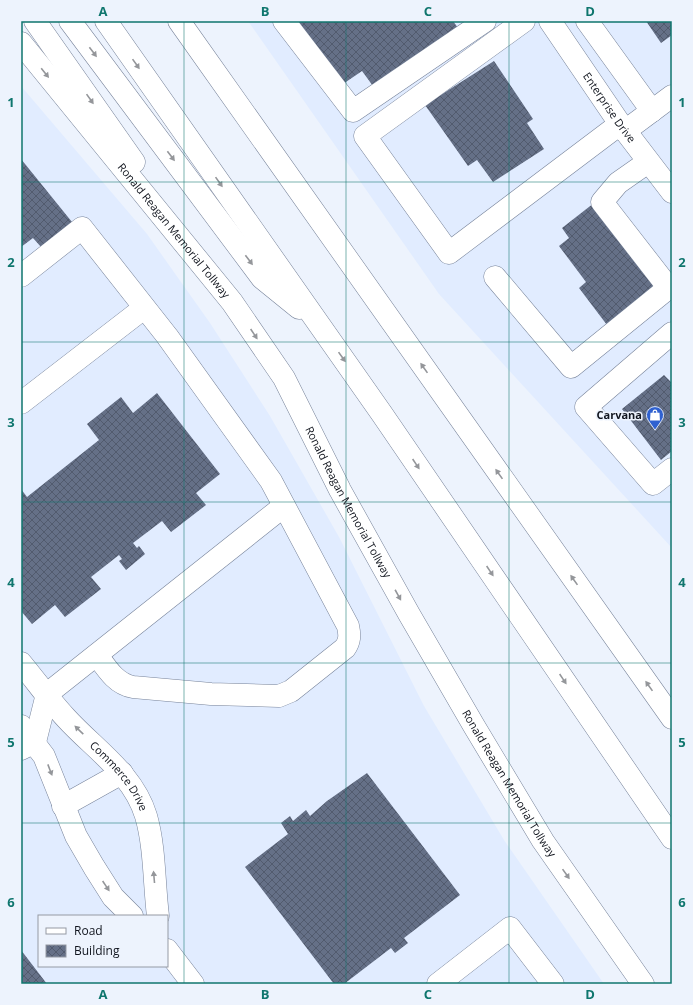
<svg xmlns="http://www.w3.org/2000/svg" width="693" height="1005" font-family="'Open Sans',sans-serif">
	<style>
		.built { fill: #e1ecff; fill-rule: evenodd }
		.building { fill: url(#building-cross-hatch) }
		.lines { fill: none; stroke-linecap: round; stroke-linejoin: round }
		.minor-casing { stroke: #77839a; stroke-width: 23 }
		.highway-casing { stroke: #77839a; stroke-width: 23 }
		.minor { stroke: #fff; stroke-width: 22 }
		.highway { stroke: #fff; stroke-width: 22 }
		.oneway { fill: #94969a }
		.grid { fill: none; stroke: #0f766e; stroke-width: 1; stroke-opacity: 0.55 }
		.labels { text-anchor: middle; stroke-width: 3; stroke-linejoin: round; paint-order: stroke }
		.street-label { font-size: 11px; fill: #11151e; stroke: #edf3fd }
		.poi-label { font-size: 11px; font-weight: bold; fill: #11151e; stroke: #edf3fd; text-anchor: end }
		.neatline { fill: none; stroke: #0f766e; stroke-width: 1.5 }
		.grid-label { font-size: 13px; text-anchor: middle; font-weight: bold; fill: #0f766e }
	</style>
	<defs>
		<pattern id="building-cross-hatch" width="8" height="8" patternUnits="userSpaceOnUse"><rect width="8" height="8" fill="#657087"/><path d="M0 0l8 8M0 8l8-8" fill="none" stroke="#525b6e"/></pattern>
	</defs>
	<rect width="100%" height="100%" fill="#edf3fd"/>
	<path class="built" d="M248,21h424v527l-233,-254z
		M21,86l126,148 63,89 60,93 69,121 85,169 80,134 100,144h-583zM39,916h128v50h-128z"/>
	<path class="building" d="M296,21h157l5,7 -85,58 -11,-15 -22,15z
		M646,21h26v14l-11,8z
		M494,61l39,58 -6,4 17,26 -51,33 -16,-22 -9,6 -43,-61z
		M21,159l51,63 -31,25 -8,-9 -12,9z
		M594,203l63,82 -50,40 -28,-37 7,-6 -27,-36 10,-8 -7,-10z
		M664,375l8,8v68l-11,9 -39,-51z
		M157,393l63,81 -24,19 10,12 -35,27 -9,-11 -29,22 4,5 2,-2 6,8 -19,16 -7,-9 3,-2 -3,-4 -28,22 10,12 -36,28 -10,-12 -23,19 -11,-13v-122l6,8 72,-57 -12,-16 34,-27 12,16z
		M367,773l93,122 -56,43 4,5 -13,10 -4,-5 -47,36h-10l-89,-117 43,-33 -7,-11 9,-7 3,5 13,-11 4,6 17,-15z
		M21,950l26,34h-26z"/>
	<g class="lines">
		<g class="minor-casing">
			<g id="minor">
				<path d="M284,21l69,90 132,-90"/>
				<path d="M524,21l-159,115 84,117 171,-129"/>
				<path id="s1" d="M550,21l70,103 52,68"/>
				<path d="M587,21l65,90"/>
				<path d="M625,131l47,-35"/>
				<path d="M648,162l-30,21 -16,19 66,85"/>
				<path d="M21,276l61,-48 85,108 104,145 77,145c2,9 2,15 -3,22l-54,43 -12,5 -68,-2 -78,-7c-17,-3 -26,-18 -36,-32"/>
				<path d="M495,277l76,90 101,-82"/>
				<path d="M672,333l-86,74 67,77 19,-15"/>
				<path d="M21,403l123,-95"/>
				<path id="s2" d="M21,663c15,18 29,38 45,55 28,31 67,55 80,98 9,31 8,68 12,100"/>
				<path d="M21,726l23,30 32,80 18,31 19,30 19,19"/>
				<path d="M21,749l14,-7 12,-48 237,-188"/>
				<path d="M63,806l59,-33"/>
				<path d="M167,950l26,34"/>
				<path d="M438,984l72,-56 43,56"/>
			</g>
		</g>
		<g class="highway-casing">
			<g id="highway">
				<path d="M35,21l99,141"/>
				<path d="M70,21l192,257 37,30"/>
				<path d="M106,21l276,393 290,424"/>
				<path d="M179,21l493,697"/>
				<path id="s3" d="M21,43l211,259 52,76 56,112 69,124 65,112 69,115 100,143"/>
			</g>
		</g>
		<use href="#minor" class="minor"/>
		<use href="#highway" class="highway"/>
	</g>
	<defs><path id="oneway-solid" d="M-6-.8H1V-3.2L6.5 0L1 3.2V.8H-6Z"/></defs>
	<g class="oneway">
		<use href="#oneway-solid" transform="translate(93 52) rotate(53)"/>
		<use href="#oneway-solid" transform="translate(136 64) rotate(55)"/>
		<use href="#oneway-solid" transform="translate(45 73) rotate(51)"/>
		<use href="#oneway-solid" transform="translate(90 99) rotate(55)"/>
		<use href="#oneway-solid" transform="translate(171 156) rotate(53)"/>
		<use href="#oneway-solid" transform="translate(219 182) rotate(55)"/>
		<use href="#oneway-solid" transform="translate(249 260) rotate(53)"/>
		<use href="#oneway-solid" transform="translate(254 334) rotate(56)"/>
		<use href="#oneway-solid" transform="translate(342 357) rotate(55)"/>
		<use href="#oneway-solid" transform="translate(424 368) rotate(-125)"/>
		<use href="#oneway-solid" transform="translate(416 464) rotate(56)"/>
		<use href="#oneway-solid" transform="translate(499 474) rotate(-125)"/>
		<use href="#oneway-solid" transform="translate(490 571) rotate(56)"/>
		<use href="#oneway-solid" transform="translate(574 580) rotate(-125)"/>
		<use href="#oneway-solid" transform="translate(398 595) rotate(61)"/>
		<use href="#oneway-solid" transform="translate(563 679) rotate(56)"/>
		<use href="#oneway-solid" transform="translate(649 686) rotate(-125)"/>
		<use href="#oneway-solid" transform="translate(79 730) rotate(-136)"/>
		<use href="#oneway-solid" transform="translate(50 770) rotate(69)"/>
		<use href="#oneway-solid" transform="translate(566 874) rotate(55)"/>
		<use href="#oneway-solid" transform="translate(154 877) rotate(-95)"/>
		<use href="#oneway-solid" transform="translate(106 886) rotate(56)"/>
	</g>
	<path class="grid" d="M184,21v963M346,21v963M509,21v963M21,182h651M21,342h651M21,502h651M21,663h651M21,823h651"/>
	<defs>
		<g id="shop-pin" transform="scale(0.9)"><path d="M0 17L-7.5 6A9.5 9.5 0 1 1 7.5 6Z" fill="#2f61d0" stroke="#edf3fd"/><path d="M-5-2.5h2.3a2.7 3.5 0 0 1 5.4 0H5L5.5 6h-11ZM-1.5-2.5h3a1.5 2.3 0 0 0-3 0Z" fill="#fff"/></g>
	</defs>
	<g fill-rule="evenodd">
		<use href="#shop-pin" x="655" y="415"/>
	</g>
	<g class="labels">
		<g class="street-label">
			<text dy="4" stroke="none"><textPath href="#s1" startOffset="105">Enterprise Drive</textPath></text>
			<text dy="4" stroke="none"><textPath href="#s3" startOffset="242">Ronald Reagan Memorial Tollway</textPath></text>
			<text dy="4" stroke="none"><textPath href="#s3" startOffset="566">Ronald Reagan Memorial Tollway</textPath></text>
			<text dy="4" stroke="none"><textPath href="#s2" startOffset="150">Commerce Drive</textPath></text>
			<text dy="4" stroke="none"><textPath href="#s3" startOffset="890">Ronald Reagan Memorial Tollway</textPath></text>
		</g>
		<g class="poi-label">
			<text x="642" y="419">Carvana</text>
		</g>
	</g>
	<rect width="693" height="1005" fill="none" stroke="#edf3fd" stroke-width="44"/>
	<rect x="38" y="915" width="130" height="52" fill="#edf3fd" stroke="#959aa4"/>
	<rect x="46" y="928" width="20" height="6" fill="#ffffff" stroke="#959aa4"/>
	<text x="74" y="935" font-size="12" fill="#11151e">Road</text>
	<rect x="46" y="945" width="20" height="12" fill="url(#building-cross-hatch)" stroke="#959aa4"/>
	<text x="74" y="955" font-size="12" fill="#11151e">Building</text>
	<rect x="22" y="22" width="649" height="961" class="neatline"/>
	<g class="grid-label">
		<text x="103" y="16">A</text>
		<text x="265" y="16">B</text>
		<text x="428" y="16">C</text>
		<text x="590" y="16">D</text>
		<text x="11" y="107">1</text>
		<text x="682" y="107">1</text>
		<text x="11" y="267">2</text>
		<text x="682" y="267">2</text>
		<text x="11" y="427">3</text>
		<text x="682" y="427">3</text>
		<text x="11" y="587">4</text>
		<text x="682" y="587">4</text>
		<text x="11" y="747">5</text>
		<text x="682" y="747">5</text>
		<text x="11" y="907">6</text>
		<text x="682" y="907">6</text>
		<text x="103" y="999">A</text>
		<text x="265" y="999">B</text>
		<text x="428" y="999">C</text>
		<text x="590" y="999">D</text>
	</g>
</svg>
